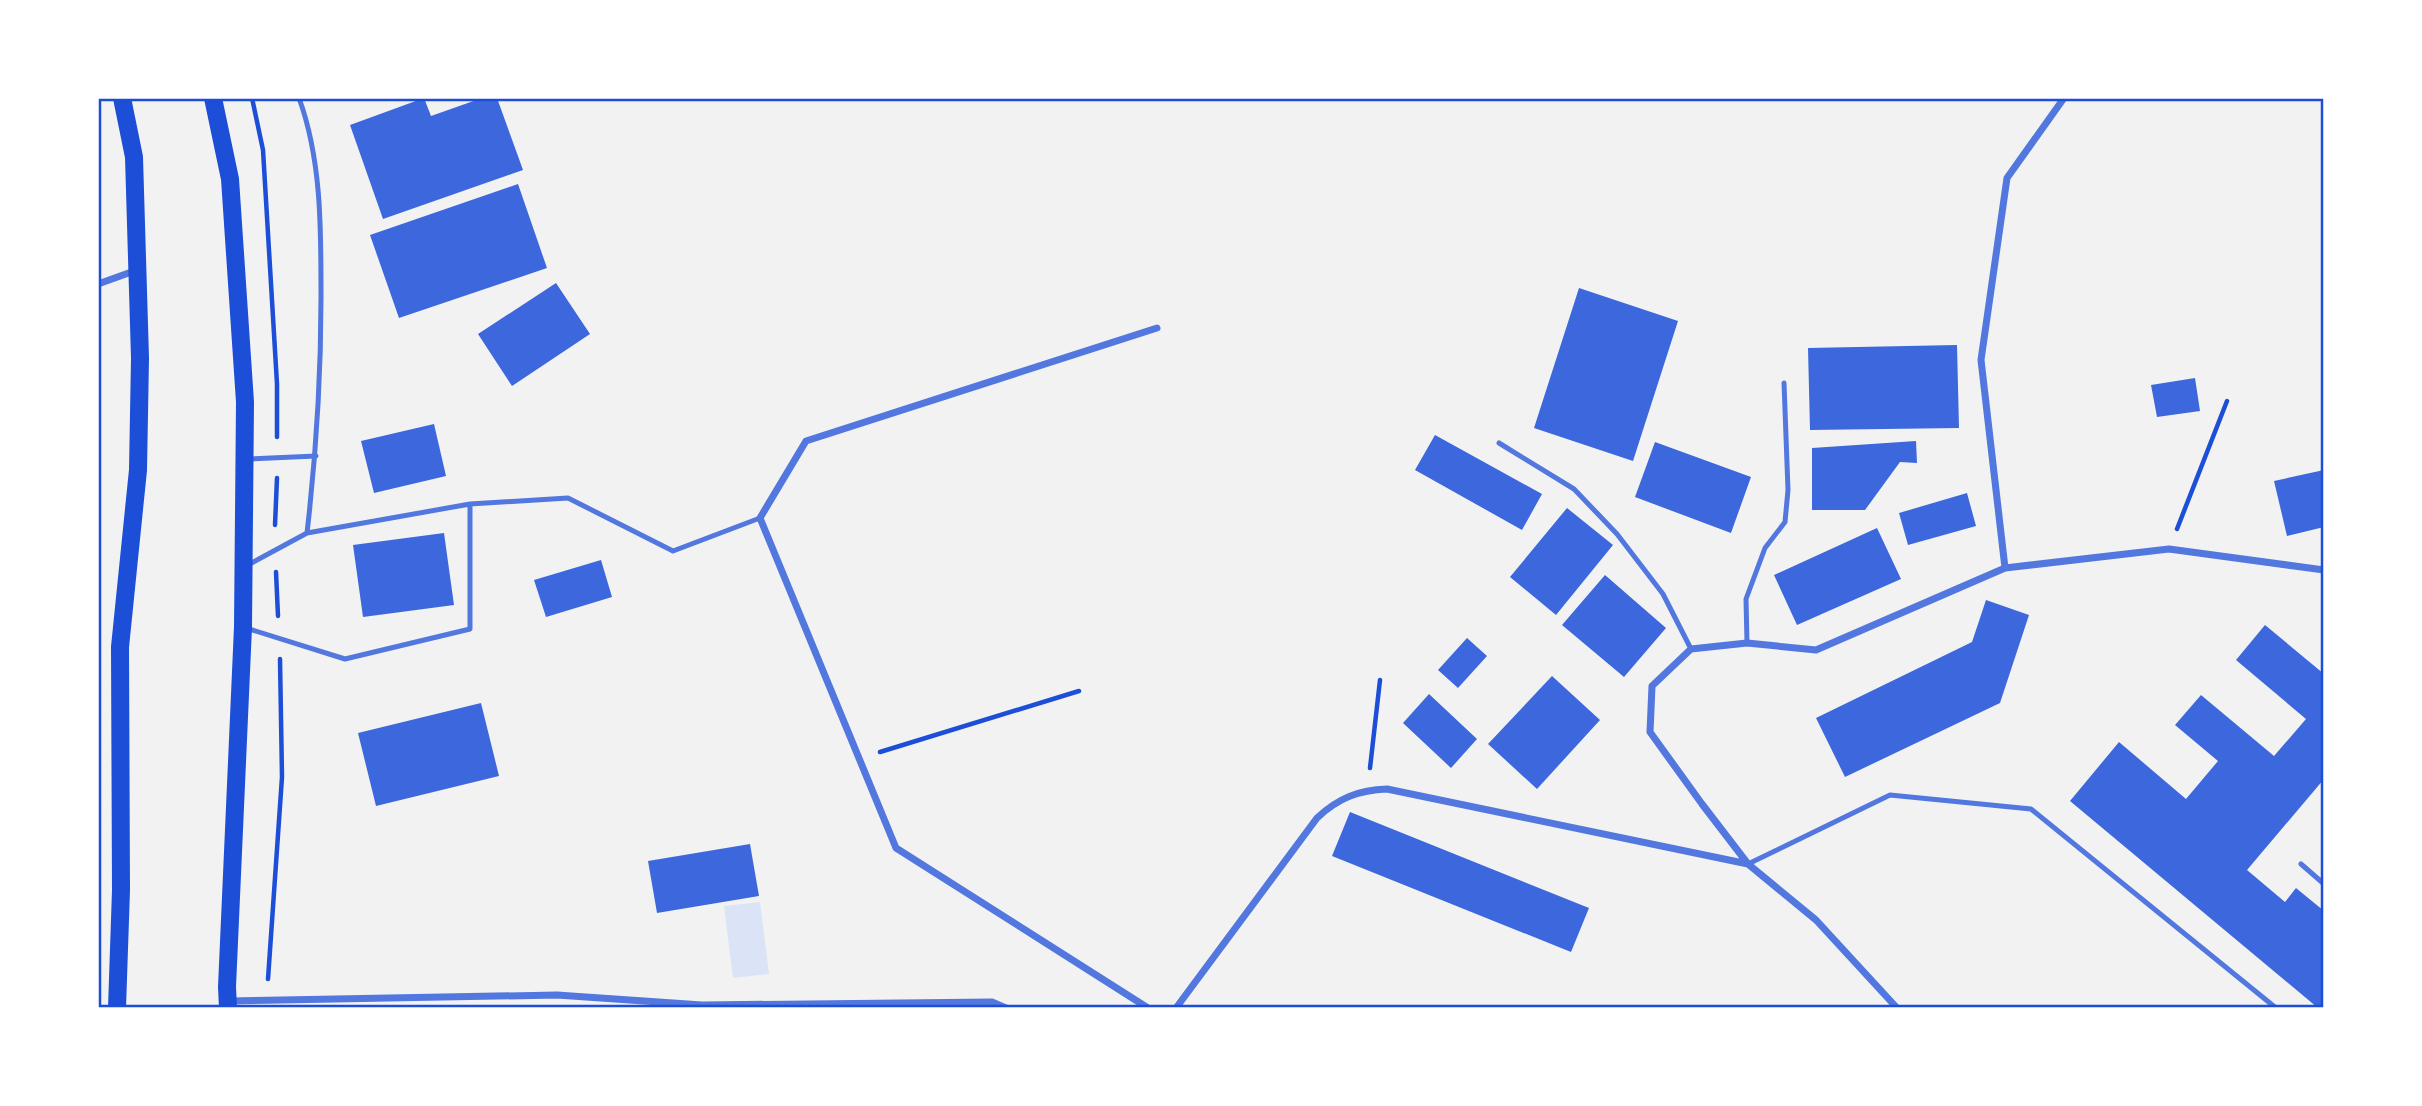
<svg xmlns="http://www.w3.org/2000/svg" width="2422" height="1106" font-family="'DejaVu Sans',sans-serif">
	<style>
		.green { fill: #dbe4f7 }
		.building { fill: #3d67dc }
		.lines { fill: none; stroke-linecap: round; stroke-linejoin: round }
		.path { stroke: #1d4ed8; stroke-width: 4.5 }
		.service { stroke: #5277de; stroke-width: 5 }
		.minor { stroke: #5277de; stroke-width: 7 }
		.primary { stroke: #1d4ed8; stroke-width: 18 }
		.neatline { fill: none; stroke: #1d4ed8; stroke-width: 2.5 }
	</style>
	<rect width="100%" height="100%" fill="#f2f2f2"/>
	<path class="green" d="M760,902l9,72 -36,4 -9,-72z"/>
	<path class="building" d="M424,98l7,18 51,-18h15l26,72 -140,49 -33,-94z
		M518,184l29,84 -148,50 -29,-83z
		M556,283l34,51 -78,52 -34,-52z
		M1579,288l99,33 -45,140 -99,-33z
		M1957,345l2,83 -149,2 -2,-82z
		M2195,378l5,33 -43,6 -6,-32z
		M434,424l12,52 -72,17 -13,-52z
		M1435,435l107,59 -20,36 -107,-60z
		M1916,441l1,22 -17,-1 -35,48h-53v-62z
		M1655,442l96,35 -20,56 -96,-36z
		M2324,470v57l-37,9 -13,-55z
		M1967,493l9,33 -68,19 -9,-32z
		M1567,508l46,37 -57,70 -46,-38z
		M1877,528l24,51 -104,46 -23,-50z
		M444,533l10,72 -91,12 -10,-72z
		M601,560l11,37 -66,20 -12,-37z
		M1605,575l61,53 -42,49 -62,-52z
		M1986,600l43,15 -29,88 -155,74 -29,-59 156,-76z
		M2265,625l59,49v105l-77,91 38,32 11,-14 28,23v97h-6l-248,-207 49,-59 67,57 32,-38 -43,-36 26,-30 73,61 32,-37 -70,-59z
		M1467,638l20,18 -29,32 -20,-18z
		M1552,676l48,44 -63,69 -49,-45z
		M1429,694l48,45 -26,29 -48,-45z
		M481,703l18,73 -123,30 -18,-73z
		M1350,812l239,96 -18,44 -239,-96z
		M750,844l9,52 -102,17 -9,-52z"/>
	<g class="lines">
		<path class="path" d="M252,98l11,52 14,234v53
			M275,525l2,-47
			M2177,529l50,-128
			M276,572l2,44
			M880,752l199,-61
			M1370,768l10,-88
			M268,979l14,-202 -2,-118"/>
		<path class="service" d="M299,98c23,63 22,134 22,200 0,79 -5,157 -14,235
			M1499,443l75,46 43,45 46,60 28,55
			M249,459l67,-3
			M246,566l61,-33 163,-29 98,-6 105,53 87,-33
			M246,628l99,31 125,-30v-125
			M1747,643l-1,-44 19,-51 20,-26 3,-32 -4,-107
			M1748,864l142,-69 141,14 245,199
			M2301,864l23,20"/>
		<path class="minor" d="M98,284l39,-14
			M2005,568l-24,-208 26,-182 57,-80
			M228,1001l329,-6 145,10 290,-3 14,6
			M1148,1008l-252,-160 -136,-330 46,-77 351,-113
			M1176,1008l141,-190c21,-20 42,-28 70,-29l361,75
			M1897,1008l-81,-88 -68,-56 -46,-60 -52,-72 2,-46 39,-37 56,-6 69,7 189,-82 164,-19 155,21"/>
		<path class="primary" d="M213,98l17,81 15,223 -2,225 -16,360 1,21
			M117,1008l4,-118 -1,-243 18,-177 2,-112 -6,-201 -12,-59"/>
	</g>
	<rect width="2422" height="1106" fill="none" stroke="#ffffff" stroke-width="200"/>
	<rect x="100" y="100" width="2222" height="906" class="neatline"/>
</svg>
